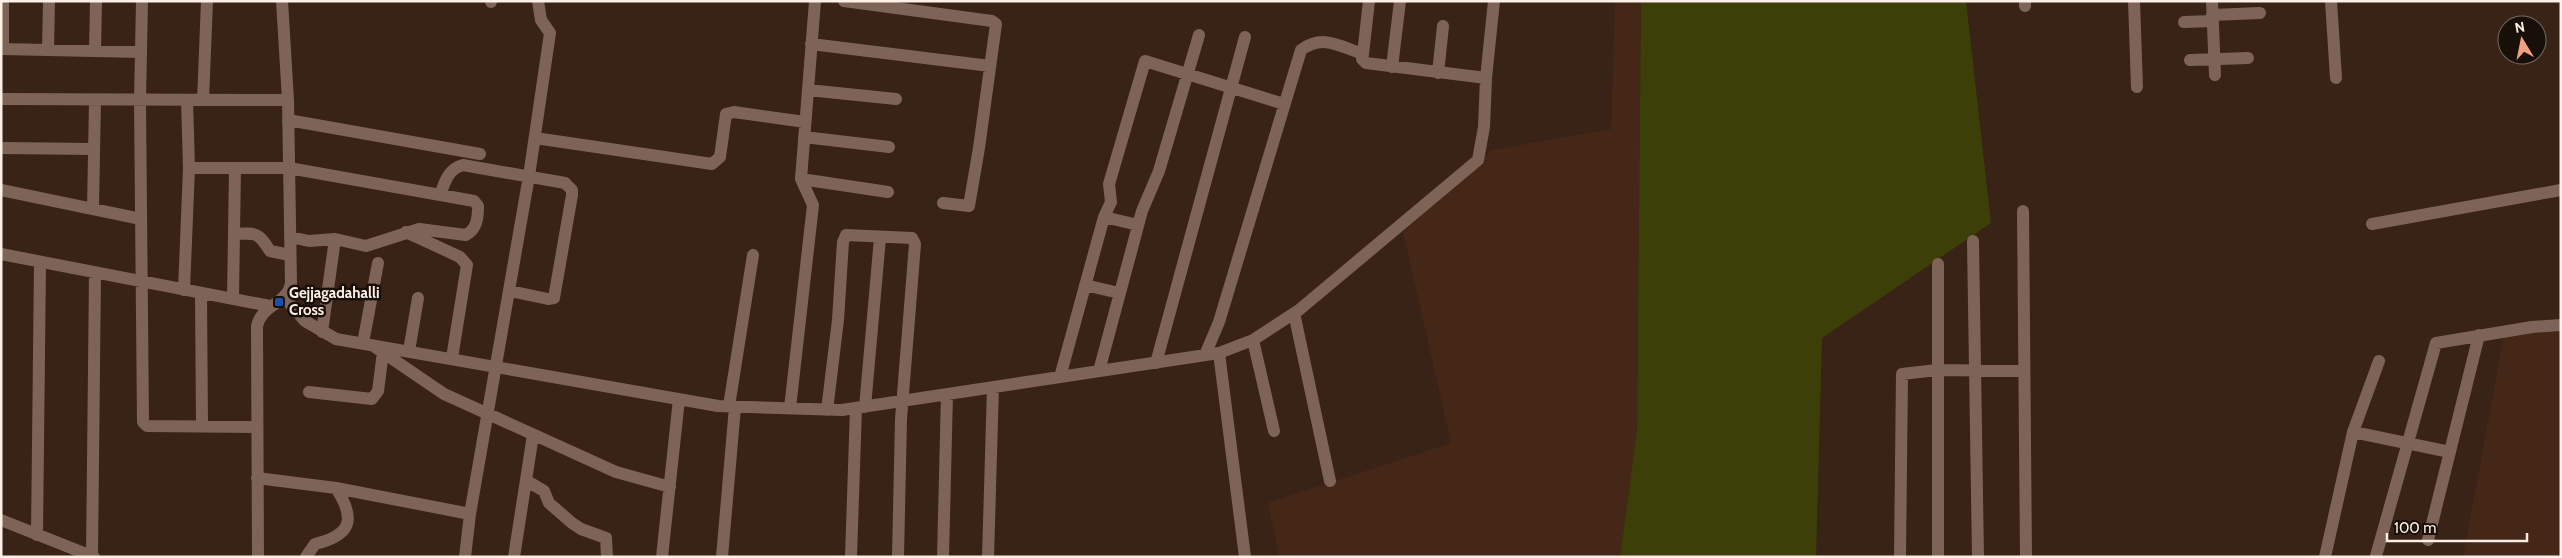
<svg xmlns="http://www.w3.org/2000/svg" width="2562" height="558" font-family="Cabin,sans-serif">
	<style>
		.built { fill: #442717 }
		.green { fill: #3c4008 }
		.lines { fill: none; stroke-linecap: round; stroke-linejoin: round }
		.minor { stroke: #7e6456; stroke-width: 12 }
		.transit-dot { fill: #1a4fb4; stroke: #190f09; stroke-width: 2 }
		.labels { text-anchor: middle; stroke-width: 5; stroke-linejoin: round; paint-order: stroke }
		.poi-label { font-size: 15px; font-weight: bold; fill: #fff0e7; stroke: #190f09; text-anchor: start }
	</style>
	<rect width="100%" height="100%" fill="#382316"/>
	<path class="built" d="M1615,1h26l-4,430 -17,126h-341l-11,-54 183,-60 -48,-211 89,-82 119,-21z
		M2561,331v226h-98l41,-222z"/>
	<path class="green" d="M1641,1h325l25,222 -169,115 -6,219h-196l17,-126z"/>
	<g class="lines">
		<path class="minor" d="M3,1v48
			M142,1l-2,100 3,321 4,4 110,1
			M491,1v1
			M844,1l148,20 4,3 -17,124 -10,58 -26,-3
			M2025,1v5
			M2134,1l3,86
			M2212,1l3,74
			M2331,1l5,77
			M2212,15l48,-2
			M2184,22l29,-1
			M811,44l179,22
			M1,49l140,3
			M48,50l1,-49
			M95,51l1,-50
			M1363,54l6,-53
			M2190,60l58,-2
			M1392,67l8,-66
			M1438,73l5,-47
			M808,90l88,9
			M1,99l287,1
			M203,100l4,-99
			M288,120l192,34
			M804,137l85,10
			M535,138l177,26 8,-7 6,-43 8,-2 71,10
			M1,148l93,1
			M189,168h100l185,33 4,5c0,12 -1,23 -12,29l-47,-6 -53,17 -31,-7 -26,2 -19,-4
			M801,179l87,13
			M1,190l140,29
			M440,195c5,-13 8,-26 23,-30l102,18 7,7v5l-18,103 -6,1 -38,-8
			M93,209l2,-109
			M2023,211l3,346
			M1104,217l34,8
			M2372,224l189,-34
			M406,232l54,25 7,8 -15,93
			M234,234c23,-1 24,-2 36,17l20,4
			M1973,241l5,316
			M1,254l269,52
			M1938,264v293
			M1085,285l34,8
			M184,290l5,-122 -2,-68
			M201,293l1,132
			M285,298l20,23 31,18 382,67 124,4 377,-57 34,-13 46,-30 179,-150 6,-33 2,-49 8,-77
			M233,299l2,-131
			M1294,313l36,168
			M322,332l13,-93
			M1253,340l21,91
			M363,343l15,-80
			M375,347l69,47 172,78 54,15
			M409,351l9,-53
			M1219,353l26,204
			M1205,355l14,-33 82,-272c22,-16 38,-4 62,4l-1,5 4,4 120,15
			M1156,363l89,-326
			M1099,371l43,-160 17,-40 40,-136
			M1060,377l44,-160 7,-15 -2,-18 36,-123 139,43
			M309,392l63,7 6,-8 5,-39
			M729,406l24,-151
			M865,407l15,-169
			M790,408l23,-203 -12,-26 14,-178
			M827,410l11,-90 5,-78 3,-7 66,3 3,6 -14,175 -3,138
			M2353,432l97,20
			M257,478l79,10 134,26
			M527,481l17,10 5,12 23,20 9,6 25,9 1,19
			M1,520l93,37
			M37,535l3,-273
			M2428,540l51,-205
			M92,556l3,-283
			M2376,556l60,-213 96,-16 29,-2
			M258,557l-1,-231c5,-22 29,-21 34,-42l-3,-184 -6,-99
			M306,557l9,-13c37,-9 41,-25 21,-56
			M465,557l5,-43 59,-338 21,-143 -9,-13 -3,-19
			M514,557l19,-122
			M662,557l17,-158
			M722,557l13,-150
			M851,557l5,-149
			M943,557l4,-163
			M988,557l5,-170
			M1900,557l2,-183 35,-4 86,1
			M2325,557l28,-125 26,-71"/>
	</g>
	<rect class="transit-dot" x="274" y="297" width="10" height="10" rx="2.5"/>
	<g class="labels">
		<g class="poi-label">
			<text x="289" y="298">Gejjagadahalli<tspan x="289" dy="17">Cross</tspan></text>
		</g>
	</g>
	<rect width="2562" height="558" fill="none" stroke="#fff0e7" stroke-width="5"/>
	<g transform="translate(2522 40) rotate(350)"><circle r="24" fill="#190f09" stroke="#756962"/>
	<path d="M0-4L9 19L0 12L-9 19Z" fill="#f1a17d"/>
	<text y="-8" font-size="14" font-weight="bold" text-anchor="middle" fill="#fff0e7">N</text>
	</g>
	<path d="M2387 533v8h140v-8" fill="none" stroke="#fff0e7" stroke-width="2.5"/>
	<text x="2394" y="533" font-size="15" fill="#fff0e7" stroke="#190f09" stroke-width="4" paint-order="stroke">100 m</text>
</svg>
